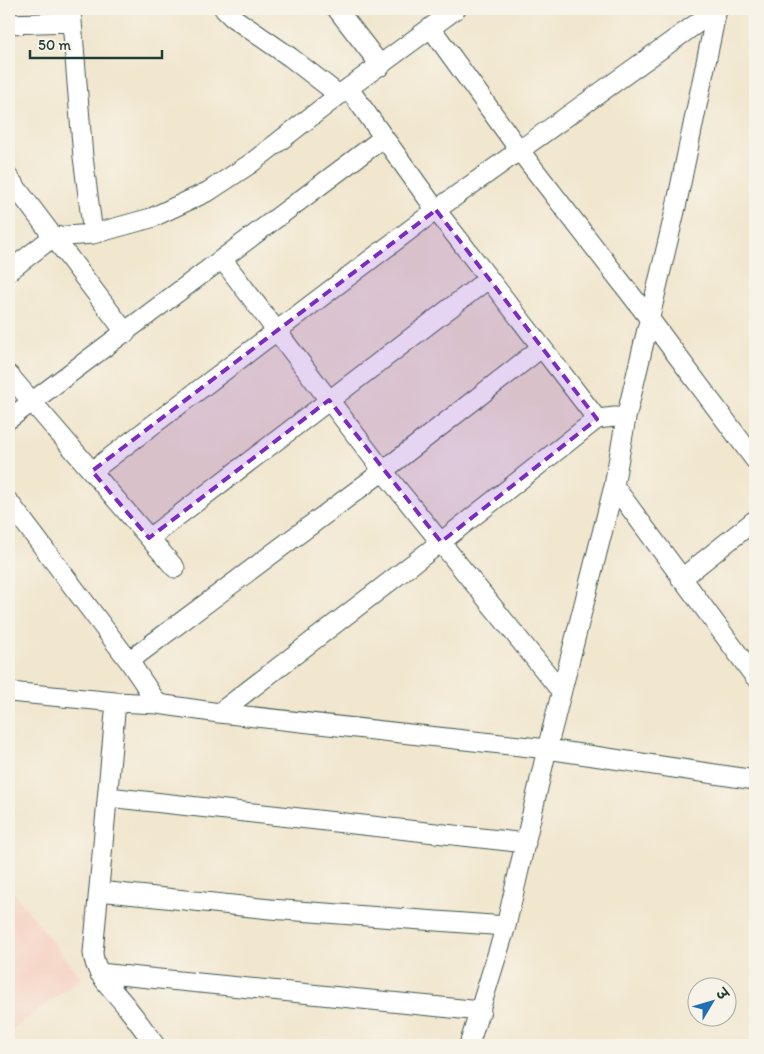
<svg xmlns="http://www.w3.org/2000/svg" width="764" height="1054" font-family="Itim,'Playpen Sans Deva',sans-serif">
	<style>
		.built { fill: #f6d2c4 }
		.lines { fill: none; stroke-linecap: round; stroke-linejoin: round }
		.minor-casing { stroke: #3e564b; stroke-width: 21 }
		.minor { stroke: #fff; stroke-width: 19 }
		.marked { fill: #7b2cbf; fill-opacity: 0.2; stroke: #7b2cbf; stroke-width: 4; stroke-dasharray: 10 6; stroke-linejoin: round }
	</style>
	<rect width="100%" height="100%" fill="#f7f3e8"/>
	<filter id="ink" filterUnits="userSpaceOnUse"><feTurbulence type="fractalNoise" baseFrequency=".02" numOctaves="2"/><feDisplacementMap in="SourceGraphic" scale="10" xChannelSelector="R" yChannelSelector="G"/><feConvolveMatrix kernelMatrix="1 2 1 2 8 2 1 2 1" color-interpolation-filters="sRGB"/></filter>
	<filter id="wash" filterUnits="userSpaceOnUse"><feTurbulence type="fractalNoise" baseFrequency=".0096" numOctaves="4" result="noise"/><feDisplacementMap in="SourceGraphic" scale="20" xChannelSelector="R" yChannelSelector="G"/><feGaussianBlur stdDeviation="1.12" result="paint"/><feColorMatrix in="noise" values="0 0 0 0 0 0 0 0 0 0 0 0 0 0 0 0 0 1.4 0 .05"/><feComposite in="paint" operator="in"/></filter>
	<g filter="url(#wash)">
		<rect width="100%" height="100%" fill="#f1e6ce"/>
		<path class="built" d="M9,887l72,91 -72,54z"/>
	</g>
	<g filter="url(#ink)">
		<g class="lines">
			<g class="minor-casing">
				<path id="minor" d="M71,9l12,148 10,77
					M224,9l8,8 58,40 49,38
					M337,9l44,57
					M9,24l63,-2
					M431,28l89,123 129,167 106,142
					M349,89l87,121 161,209
					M9,178l117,155
					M222,259l161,212 178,220
					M9,271l44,-34 40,-3 58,-16 58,-27 41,-27 89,-69 117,-86
					M9,375l166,193
					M9,419l374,-281
					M92,471l344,-261 281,-201
					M614,486l141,191
					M9,502l120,159 29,43
					M149,538l339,-259
					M681,579l74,-59
					M129,661l254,-190 158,-123
					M9,692l107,10 42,2 61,9 328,36 208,31
					M116,702l-23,251c2,23 23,39 36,57 9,11 17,23 26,35
					M219,713l222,-171 156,-123 18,-2 11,1
					M108,797l418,46
					M99,891l171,18 236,17
					M99,973l382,38
					M469,1045l37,-119 41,-177 67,-263 12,-68 50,-211 41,-198"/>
			</g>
			<use href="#minor" class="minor"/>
		</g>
	</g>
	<path class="marked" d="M436,210l161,209 -156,123 -112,-142 -180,138 -57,-67z"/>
	<rect width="764" height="1054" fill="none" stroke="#f7f3e8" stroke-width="30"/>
	<g transform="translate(712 1002) rotate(52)"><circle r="24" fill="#f7f3e8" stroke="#a1aaa0"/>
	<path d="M0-4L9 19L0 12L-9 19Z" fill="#1f6fb2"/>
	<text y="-8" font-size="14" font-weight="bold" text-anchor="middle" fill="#1f3d34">उ</text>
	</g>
	<path d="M30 50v8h132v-8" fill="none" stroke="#1f3d34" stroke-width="2.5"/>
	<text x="38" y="50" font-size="15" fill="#1f3d34" stroke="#f7f3e8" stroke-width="4" paint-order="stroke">50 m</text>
</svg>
